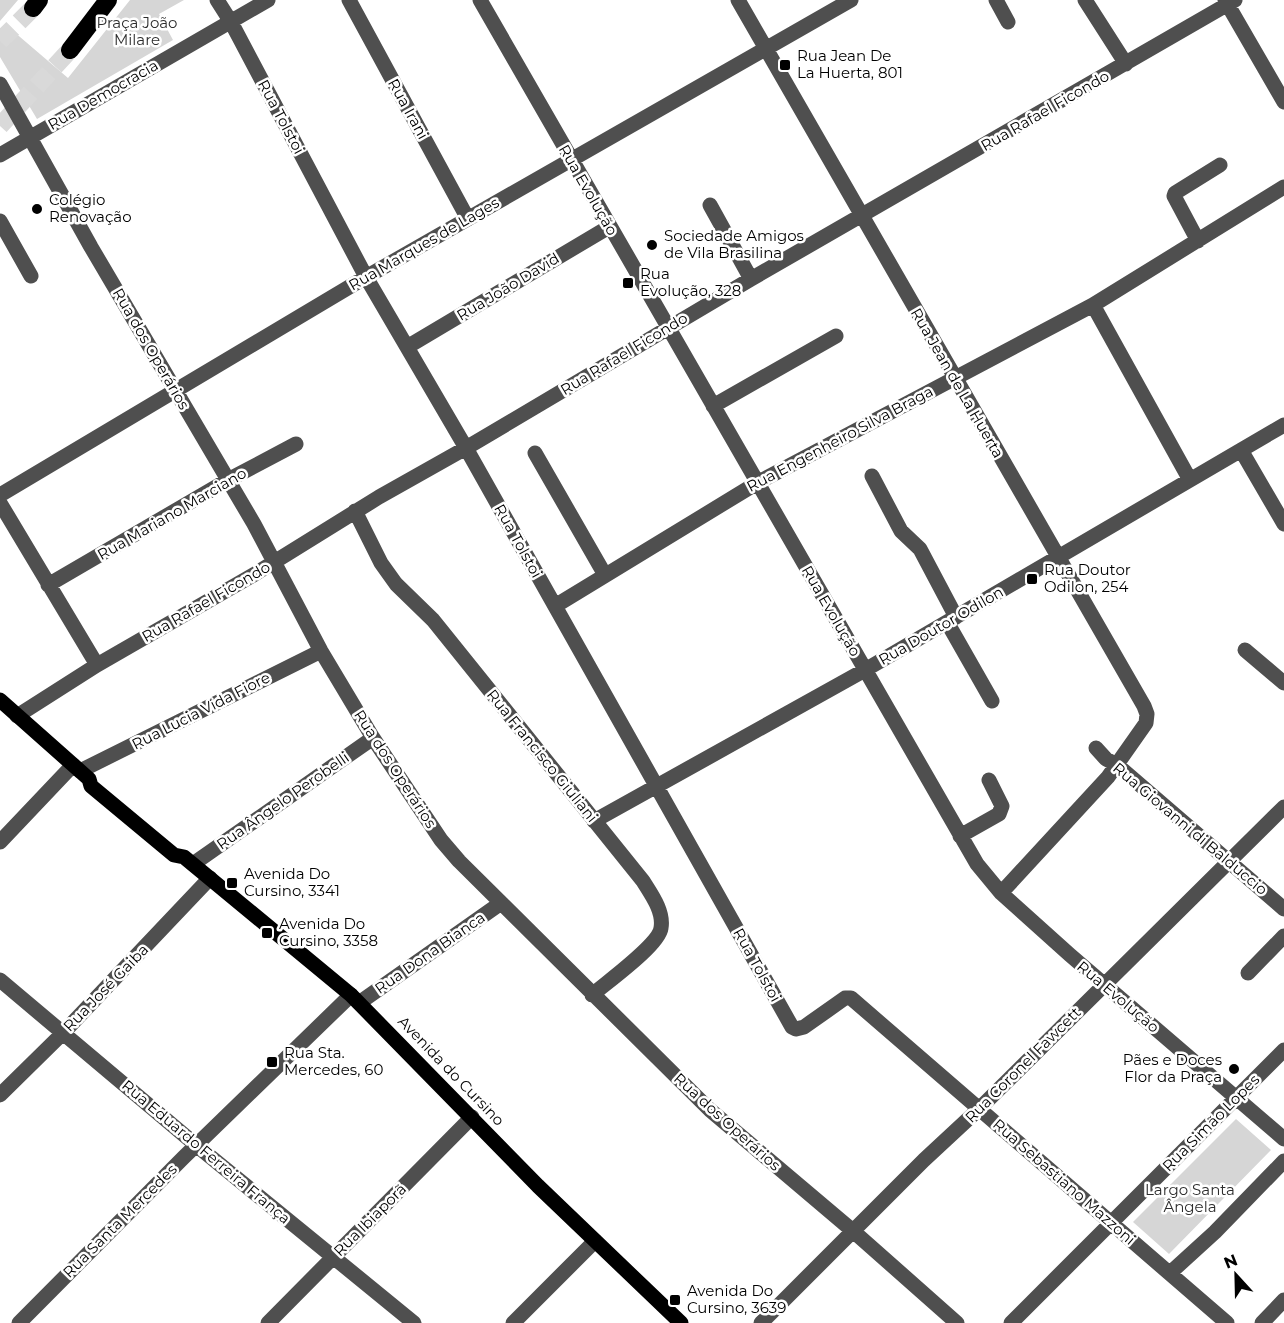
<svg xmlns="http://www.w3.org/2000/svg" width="1284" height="1323" font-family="Montserrat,sans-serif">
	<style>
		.green { fill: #d6d6d6 }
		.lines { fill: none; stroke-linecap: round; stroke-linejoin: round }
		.highway-tunnel { stroke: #d9d9d9; stroke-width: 18; stroke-dasharray: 18 9; stroke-linecap: butt }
		.minor { stroke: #4f4f4f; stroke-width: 15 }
		.major { stroke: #000; stroke-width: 15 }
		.highway { stroke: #000; stroke-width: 18 }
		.poi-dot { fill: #000; stroke: #fff; stroke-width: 2 }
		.labels { text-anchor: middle; stroke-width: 5; stroke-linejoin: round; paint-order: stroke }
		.park-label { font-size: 15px; fill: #2d2d2d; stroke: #fff }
		.poi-label { font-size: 15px; fill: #000; stroke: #fff; text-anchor: start }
		.street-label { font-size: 15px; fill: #000; stroke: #fff }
	</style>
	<rect width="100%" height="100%" fill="#fff"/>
	<path class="green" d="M0,0h18l-18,21z
		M130,0h54l-25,14 14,26 -136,79 -37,-62v-24l6,-8 62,53z
		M1236,1119l35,31 -102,104 -36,-32z"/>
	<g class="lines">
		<path class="highway-tunnel" d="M0,41l33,-33
			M0,126l70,-76"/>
		<path class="minor" d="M217,0l14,22 135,255 100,171 326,579 4,2 8,-2 41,-29h6l376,325
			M349,0l119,219
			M480,0l497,864 24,29 69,62 214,184
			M738,0l406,706 3,8 -1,9 -38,54 -107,116
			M996,0l12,22
			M1085,0l41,64
			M1225,0l59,102
			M0,84l91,163 163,277 67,127 52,87 68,102 18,21 251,249 143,121 104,92
			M0,155l268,-155
			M710,205l41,74
			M0,221l31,55
			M1198,241l-24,-45 1,-3 45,-28
			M1093,305l97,175
			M407,347l202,-120
			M713,406l123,-70
			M1241,450l43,74
			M535,453l70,122
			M872,476l29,55 19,18 36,68
			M0,495l366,-218 485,-277
			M0,503l97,162
			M355,511l26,52 15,21 37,36 210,261c8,13 21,30 18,47 -2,17 -54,54 -69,67
			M48,585l180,-105 68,-36
			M555,606l202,-123 336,-178 191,-118
			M947,622l45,79
			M1245,650l39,33
			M17,716l80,-51 158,-91 124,-77 87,-49 285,-169 484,-279
			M1096,748l10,11 11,6 167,144
			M80,771l241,-120
			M594,821l271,-151 419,-245
			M960,836l39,-22 3,-8 -13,-26
			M0,842l73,-77
			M193,864l180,-126
			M1248,973l36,-37
			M0,980l196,165 218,178
			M359,1003l142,-100
			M0,1095l63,-62 147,-155
			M1170,1273l45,-41 69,-71
			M19,1323l165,-166 167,-162
			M268,1323l204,-206
			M513,1323l82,-82
			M761,1323l163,-163 56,-52 304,-301
			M1011,1323l273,-273
			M1262,1323l22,-23"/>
		<path class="major" d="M0,700l89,79 2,7 83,69 10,2 167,138 187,191 143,137"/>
		<path class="highway" d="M33,8l6,-8
			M70,50l38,-50"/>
	</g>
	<g class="poi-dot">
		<rect x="779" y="59" width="12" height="12" rx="3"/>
		<circle cx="37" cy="209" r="6"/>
		<circle cx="652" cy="245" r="6"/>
		<rect x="622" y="277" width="12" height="12" rx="3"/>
		<rect x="1026" y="573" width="12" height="12" rx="3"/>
		<rect x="226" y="877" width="12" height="12" rx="3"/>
		<rect x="261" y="927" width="12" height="12" rx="3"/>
		<rect x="266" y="1056" width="12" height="12" rx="3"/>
		<circle cx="1234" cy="1069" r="6"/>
		<rect x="669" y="1294" width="12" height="12" rx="3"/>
	</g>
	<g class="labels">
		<g class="park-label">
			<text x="137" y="28">Praça João<tspan x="137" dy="17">Milare</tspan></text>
			<text x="1190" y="1195">Largo Santa<tspan x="1190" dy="17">Ângela</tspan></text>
		</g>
		<g class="poi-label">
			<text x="797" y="61">Rua Jean De<tspan x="797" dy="17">La Huerta, 801</tspan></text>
			<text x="49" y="205">Colégio<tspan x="49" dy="17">Renovação</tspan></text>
			<text x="664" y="241">Sociedade Amigos<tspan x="664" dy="17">de Vila Brasilina</tspan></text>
			<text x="640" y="279">Rua<tspan x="640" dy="17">Evolução, 328</tspan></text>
			<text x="1044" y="575">Rua Doutor<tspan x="1044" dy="17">Odilon, 254</tspan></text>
			<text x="244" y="879">Avenida Do<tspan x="244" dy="17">Cursino, 3341</tspan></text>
			<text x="279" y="929">Avenida Do<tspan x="279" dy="17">Cursino, 3358</tspan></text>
			<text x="284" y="1058">Rua Sta.<tspan x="284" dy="17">Mercedes, 60</tspan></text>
			<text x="1222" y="1065" text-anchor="end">Pães e Doces<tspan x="1222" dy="17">Flor da Praça</tspan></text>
			<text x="687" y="1296">Avenida Do<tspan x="687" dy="17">Cursino, 3639</tspan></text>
		</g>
		<g class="street-label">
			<text transform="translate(103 95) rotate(-30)" y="5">Rua Democracia</text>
			<text transform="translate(408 109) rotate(61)" y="5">Rua Irani</text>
			<text transform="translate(1045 111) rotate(-30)" y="5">Rua Rafael Ficondo</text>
			<text transform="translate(281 117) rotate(62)" y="5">Rua Tolstoi</text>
			<text transform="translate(588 190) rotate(60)" y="5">Rua Evolução</text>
			<text transform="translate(424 244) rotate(-30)" y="5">Rua Marques de Lages</text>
			<text transform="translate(508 287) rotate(-31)" y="5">Rua João David</text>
			<text transform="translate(151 349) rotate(60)" y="5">Rua dos Operários</text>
			<text transform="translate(624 354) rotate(-31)" y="5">Rua Rafael Ficondo</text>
			<text transform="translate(957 383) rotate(60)" y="5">Rua Jean de La Huerta</text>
			<text transform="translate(840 439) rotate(-28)" y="5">Rua Engenheiro Silva Braga</text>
			<text transform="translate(172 514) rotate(-30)" y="5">Rua Mariano Marciano</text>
			<text transform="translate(518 541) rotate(61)" y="5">Rua Tolstoi</text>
			<text transform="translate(206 602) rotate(-30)" y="5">Rua Rafael Ficondo</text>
			<text transform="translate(831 611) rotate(60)" y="5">Rua Evolução</text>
			<text transform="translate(941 626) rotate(-30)" y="5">Rua Doutor Odilon</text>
			<text transform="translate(201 711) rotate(-27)" y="5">Rua Lucia Vida Fiore</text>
			<text transform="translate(542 756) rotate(51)" y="5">Rua Francisco Giuliani</text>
			<text transform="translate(395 769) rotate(57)" y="5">Rua dos Operários</text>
			<text transform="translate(283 801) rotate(-35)" y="5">Rua Ângelo Perobelli</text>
			<text transform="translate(1190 829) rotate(40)" y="5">Rua Giovanni di Balduccio</text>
			<text transform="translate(430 953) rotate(-35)" y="5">Rua Dona Bianca</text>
			<text transform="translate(757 965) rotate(61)" y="5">Rua Tolstoi</text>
			<text transform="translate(106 988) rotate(-46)" y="5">Rua José Gaiba</text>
			<text transform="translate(1118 997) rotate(40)" y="5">Rua Evolução</text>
			<text transform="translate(1023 1065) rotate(-45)" y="5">Rua Coronel Fawcett</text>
			<text transform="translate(451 1071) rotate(46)" y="5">Avenida do Cursino</text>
			<text transform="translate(727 1122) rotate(42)" y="5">Rua dos Operários</text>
			<text transform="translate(1211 1123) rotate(-45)" y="5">Rua Simão Lopes</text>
			<text transform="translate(206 1152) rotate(40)" y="5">Rua Eduardo Ferreira França</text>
			<text transform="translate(1064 1182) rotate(41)" y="5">Rua Sebastiano Mazzoni</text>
			<text transform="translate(370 1220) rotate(-45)" y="5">Rua Ibiaporã</text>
			<text transform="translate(120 1221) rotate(-45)" y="5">Rua Santa Mercedes</text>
		</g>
	</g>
	<g transform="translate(1236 1275) rotate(338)" stroke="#ffffff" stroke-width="4.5" paint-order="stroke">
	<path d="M0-4.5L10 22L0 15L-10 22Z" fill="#000000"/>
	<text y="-9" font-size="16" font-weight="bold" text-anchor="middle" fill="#000000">N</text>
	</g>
</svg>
